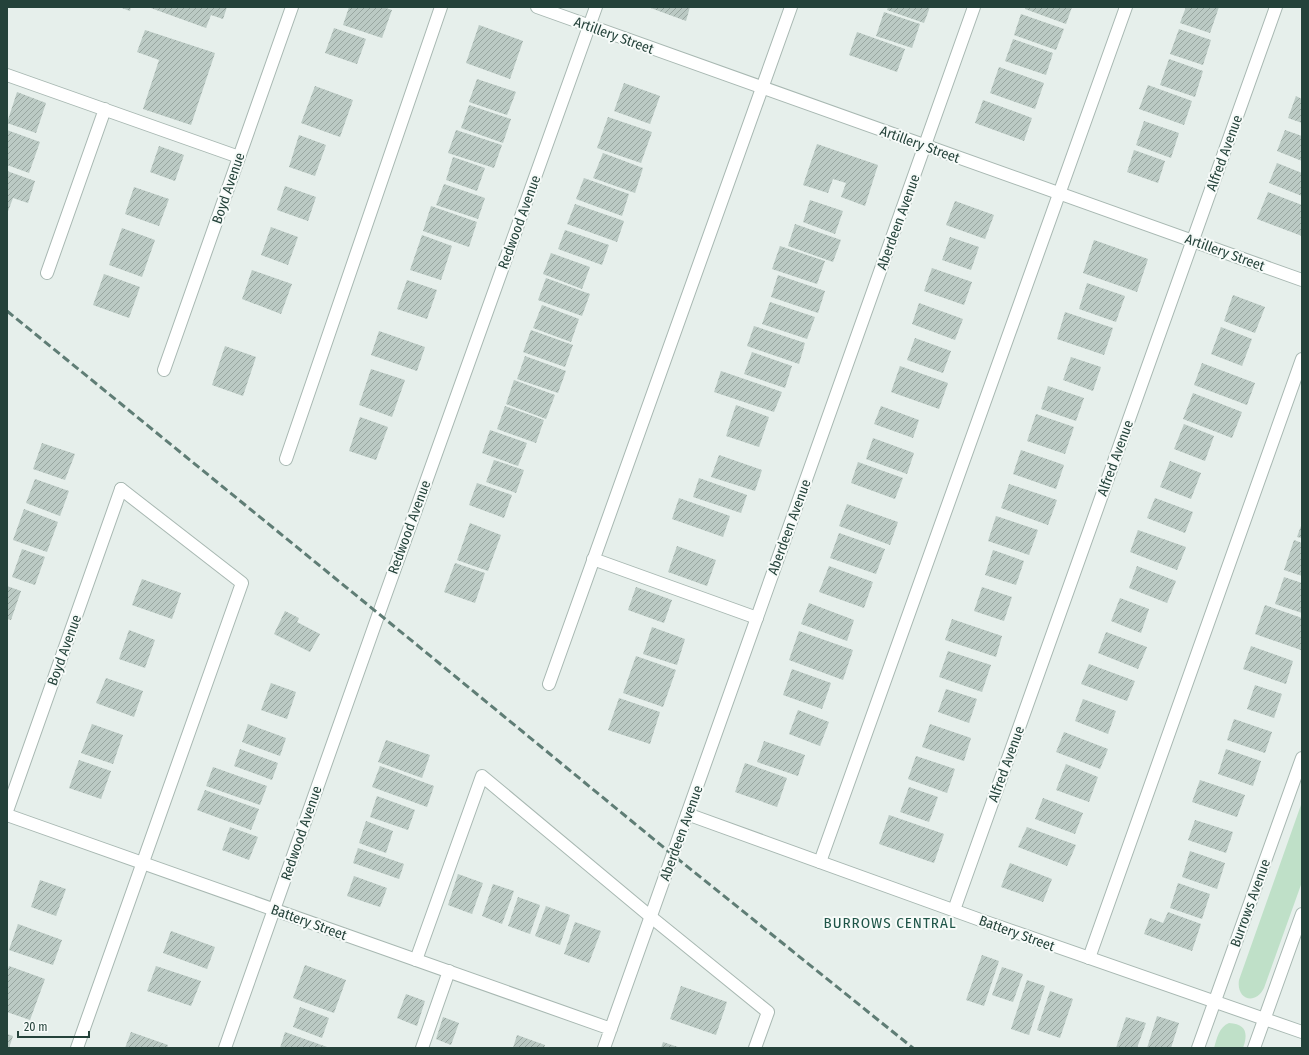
<svg xmlns="http://www.w3.org/2000/svg" width="1309" height="1055" font-family="'Fira Sans Condensed',sans-serif">
	<style>
		.grass { fill: #bfe0c8 }
		.building { fill: url(#building-hatch) }
		.lines { fill: none; stroke-linecap: round; stroke-linejoin: round }
		.service-casing { stroke: #a8b8b2; stroke-width: 14 }
		.minor-casing { stroke: #a8b8b2; stroke-width: 14 }
		.tertiary-casing { stroke: #a8b8b2; stroke-width: 14 }
		.service { stroke: #fff; stroke-width: 12 }
		.minor { stroke: #fff; stroke-width: 12 }
		.tertiary { stroke: #fff; stroke-width: 12 }
		.rail { stroke: #5f7d75; stroke-width: 3; stroke-dasharray: 8 4; stroke-linecap: butt }
		.labels { text-anchor: middle; stroke-width: 4; stroke-linejoin: round; paint-order: stroke }
		.street-label { font-size: 14px; fill: #24423a; stroke: #f7fbf9 }
		.neighbourhood-label { font-size: 15px; letter-spacing: 1px; fill: #1f5548; stroke: #f7fbf9 }
	</style>
	<defs>
		<pattern id="building-hatch" width="6" height="6" patternUnits="userSpaceOnUse"><rect width="6" height="6" fill="#bbcac4"/><path d="M-1 1l2-2M0 6l6-6M5 7l2-2" fill="none" stroke="#98a6a0"/></pattern>
	</defs>
	<rect width="100%" height="100%" fill="#e6efeb"/>
	<path class="grass" d="M1302,802v80l-38,106c-9,18 -28,11 -25,-8z
		M1229,1023c18,1 19,11 14,25h-29c3,-10 5,-21 15,-25z"/>
	<path class="building" d="M119,7h12l-1,4z
		M148,7h79l-4,12 -12,-4 -5,13z
		M349,7h34l9,3 -10,28 -39,-13z
		M648,7h42l-4,14z
		M888,7h42l-6,16 -37,-13z
		M1025,7h47l-6,17 -41,-15z
		M1186,7h33l-9,26 -30,-10z
		M884,12l36,12 -8,24 -36,-12z
		M1021,14l43,15 -8,21 -42,-15z
		M479,25l44,16 -13,38 -44,-16z
		M334,28l32,11 -9,25 -32,-11z
		M1179,29l32,11 -8,25 -33,-11z
		M145,30l70,23 -24,72 -48,-16 16,-49 -22,-8z
		M857,32l48,17 -8,23 -48,-17z
		M1013,39l40,14 -7,22 -41,-14z
		M1169,59l34,12 -8,26 -35,-12z
		M999,67l45,16 -9,26 -45,-16z
		M477,79l39,13 -9,23 -38,-13z
		M624,83l36,13 -10,28 -36,-13z
		M1148,85l44,16 -8,24 -45,-16z
		M315,86l38,14 -13,37 -39,-14z
		M17,92l29,11 -10,30 -29,-10z
		M1296,96l6,3v24l-14,-5z
		M983,100l49,18 -8,23 -49,-18z
		M469,105l42,14 -8,24 -42,-15z
		M608,117l44,15 -11,31 -44,-15z
		M1144,121l35,12 -8,25 -35,-13z
		M7,130l33,12 -11,31 -22,-8z
		M456,130l46,15 -8,23 -46,-15z
		M1285,130l17,6v25l-25,-10z
		M299,135l27,10 -11,31 -26,-9z
		M817,144l61,21 -13,41 -24,-9 5,-14 -13,-4 -5,14 -25,-8z
		M159,146l25,9 -9,26 -25,-9z
		M1134,150l31,11 -7,22 -31,-11z
		M603,153l40,15 -8,25 -42,-15z
		M453,157l32,11 -8,23 -31,-11z
		M1277,163l25,10v23l-33,-13z
		M7,171l28,10 -7,22 -15,-5 -6,16z
		M584,178l45,16 -7,22 -46,-17z
		M444,184l41,14 -7,21 -42,-14z
		M285,186l31,11 -8,24 -31,-11z
		M134,187l35,12 -10,27 -34,-12z
		M1268,192l34,13v31l-45,-17z
		M810,200l33,11 -8,23 -32,-12z
		M955,201l39,14 -9,24 -39,-14z
		M575,204l49,17 -7,21 -50,-18z
		M431,206l46,16 -8,25 -46,-16z
		M795,224l46,16 -8,22 -45,-16z
		M271,227l27,10 -10,28 -27,-10z
		M122,228l33,12 -13,37 -33,-12z
		M565,230l44,15 -7,20 -44,-16z
		M422,235l30,11 -11,34 -31,-10z
		M950,237l29,10 -8,23 -29,-10z
		M1094,240l54,19 -11,33 -54,-19z
		M780,246l45,15 -8,23 -45,-15z
		M551,253l39,14 -8,22 -39,-15z
		M932,268l40,14 -8,23 -40,-14z
		M252,270l40,14 -11,30 -39,-15z
		M104,274l36,13 -11,31 -36,-13z
		M778,275l47,16 -7,22 -47,-16z
		M546,278l44,16 -8,22 -44,-16z
		M407,280l30,10 -10,29 -30,-10z
		M1087,283l38,13 -9,26 -37,-13z
		M1233,295l32,12 -10,26 -31,-12z
		M770,302l45,15 -8,22 -45,-15z
		M919,303l44,16 -8,21 -43,-16z
		M542,305l37,14 -8,23 -38,-14z
		M1065,312l48,16 -9,27 -47,-16z
		M754,326l51,17 -6,21 -52,-18z
		M1221,327l31,12 -10,27 -31,-12z
		M531,330l42,15 -8,22 -42,-15z
		M379,331l46,16 -8,24 -46,-16z
		M915,338l36,13 -8,22 -36,-13z
		M225,346l31,11 -13,39 -31,-11z
		M752,352l40,14 -7,22 -41,-14z
		M525,356l41,15 -8,22 -41,-14z
		M1071,357l30,10 -8,24 -30,-11z
		M1202,363l53,20 -8,22 -53,-20z
		M900,366l48,17 -9,26 -48,-17z
		M371,369l34,11 -13,37 -33,-12z
		M721,371l61,21 -8,20 -60,-20z
		M514,380l41,15 -9,24 -40,-15z
		M1048,386l36,12 -8,23 -35,-12z
		M1193,393l49,19 -10,26 -49,-19z
		M736,405l33,12 -10,30 -33,-11z
		M505,406l39,14 -8,23 -39,-14z
		M881,406l38,14 -6,18 -39,-14z
		M1036,414l38,13 -9,27 -38,-13z
		M360,417l28,10 -12,33 -27,-9z
		M1184,424l30,12 -9,25 -31,-12z
		M490,430l37,13 -9,23 -36,-13z
		M873,438l41,15 -7,21 -41,-15z
		M42,443l33,11 -10,26 -32,-11z
		M1021,450l43,15 -8,24 -43,-15z
		M719,455l43,15 -7,21 -44,-14z
		M494,460l30,10 -8,23 -30,-11z
		M1170,461l31,12 -10,26 -31,-12z
		M858,462l45,16 -8,21 -44,-16z
		M699,478l48,17 -6,18 -48,-16z
		M35,479l34,12 -9,25 -34,-13z
		M477,483l35,12 -8,23 -35,-13z
		M1009,484l48,16 -9,25 -47,-17z
		M679,498l51,18 -7,21 -51,-18z
		M1155,498l38,14 -8,21 -38,-15z
		M847,504l51,18 -8,23 -51,-19z
		M24,509l34,13 -11,30 -34,-12z
		M996,516l42,14 -9,25 -41,-14z
		M470,523l31,12 -13,36 -31,-11z
		M1302,523v15l-5,-1z
		M1138,530l48,17 -9,23 -47,-18z
		M839,533l46,16 -9,25 -46,-16z
		M1294,540l8,3v33l-18,-6z
		M677,546l39,14 -9,26 -39,-14z
		M22,549l23,8 -10,28 -23,-8z
		M993,550l31,11 -8,24 -31,-10z
		M455,563l30,10 -10,30 -31,-11z
		M829,566l44,16 -9,26 -45,-16z
		M1137,566l39,15 -9,22 -38,-15z
		M1284,577l18,6v30l-27,-9z
		M142,579l39,14 -9,26 -40,-14z
		M7,586l14,5 -10,29 -4,-1z
		M636,587l36,13 -8,23 -36,-13z
		M982,587l30,10 -8,24 -30,-10z
		M1120,598l29,11 -8,24 -30,-12z
		M809,603l45,17 -7,21 -46,-17z
		M1265,605l37,13 -1,32 -46,-16z
		M285,611l14,7 -2,4 23,12 -10,18 -36,-18z
		M952,619l50,17 -6,21 -51,-17z
		M652,627l33,12 -8,26 -34,-11z
		M129,630l26,10 -10,28 -26,-9z
		M799,631l54,19 -10,30 -54,-20z
		M1106,632l41,15 -9,22 -40,-16z
		M1251,646l42,15 -7,23 -43,-15z
		M948,651l43,14 -9,27 -43,-15z
		M636,656l40,14 -13,37 -40,-14z
		M1089,664l46,17 -8,20 -46,-17z
		M792,669l39,14 -9,26 -39,-14z
		M106,678l37,13 -9,26 -38,-14z
		M271,683l25,9 -9,27 -26,-9z
		M1255,685l27,9 -8,24 -27,-9z
		M946,689l31,10 -8,24 -31,-11z
		M619,698l41,14 -10,32 -42,-14z
		M1083,699l33,12 -8,23 -33,-13z
		M798,710l31,12 -9,24 -31,-12z
		M1234,719l38,13 -7,21 -38,-13z
		M92,724l31,11 -10,29 -32,-11z
		M248,724l38,14 -6,18 -38,-14z
		M930,724l41,14 -7,23 -42,-14z
		M1064,732l44,17 -8,20 -44,-17z
		M386,740l44,15 -8,23 -44,-16z
		M764,741l41,14 -7,21 -41,-14z
		M240,749l38,14 -6,17 -38,-14z
		M1226,749l35,12 -8,25 -35,-12z
		M916,756l39,13 -8,24 -39,-14z
		M79,760l32,11 -10,28 -32,-11z
		M745,763l42,15 -10,29 -42,-15z
		M1066,764l32,13 -9,25 -33,-12z
		M380,766l54,20 -7,21 -55,-20z
		M213,767l54,19 -7,19 -54,-19z
		M1200,780l45,15 -8,22 -45,-15z
		M909,787l29,10 -9,25 -29,-10z
		M205,790l54,19 -8,21 -54,-20z
		M377,796l38,14 -7,20 -38,-13z
		M1043,798l40,15 -8,21 -40,-15z
		M889,815l55,19 -10,29 -55,-19z
		M1195,820l38,12 -7,21 -38,-13z
		M366,821l27,10 -7,22 -27,-10z
		M230,827l28,10 -9,23 -27,-10z
		M1027,827l49,18 -9,21 -49,-19z
		M358,848l46,16 -5,15 -46,-16z
		M1190,851l35,12 -8,26 -35,-12z
		M1010,863l42,16 -9,23 -42,-15z
		M458,874l25,9 -11,31 -24,-9z
		M354,876l33,12 -7,19 -33,-11z
		M40,880l26,9 -10,27 -25,-9z
		M1178,883l32,11 -8,25 -32,-11z
		M493,884l21,7 -12,33 -20,-8z
		M518,897l22,8 -10,29 -22,-8z
		M546,906l24,9 -10,30 -25,-9z
		M1168,912l33,12 -9,27 -48,-17 6,-16 13,5z
		M575,922l26,9 -12,32 -25,-9z
		M18,924l44,16 -9,25 -44,-15z
		M171,931l44,16 -8,22 -44,-16z
		M982,955l17,6 -15,45 -18,-6z
		M305,965l41,15 -12,33 -41,-15z
		M9,966l36,13 -15,41 -23,-8v-39z
		M156,966l45,15 -10,25 -44,-15z
		M1002,967l21,7 -10,28 -21,-7z
		M1027,980l18,6 -16,49 -18,-6z
		M681,986l46,16 -11,33 -46,-16z
		M1050,991l23,8 -13,39 -23,-8z
		M406,994l19,7 -8,25 -20,-8z
		M300,1007l29,11 -7,20 -29,-11z
		M1157,1016l22,7 -8,25h-24z
		M443,1017l16,6 -8,22 -15,-6z
		M1126,1017l20,6 -9,25h-21z
		M131,1032l37,13 -1,3h-42z
		M285,1032l45,16h-50z
		M7,1034l6,2 -4,12h-2z
		M517,1035l28,10 -1,3h-31z
		M663,1042l18,6h-20z"/>
	<g class="lines">
		<g class="service-casing">
			<path id="service" d="M7,75l232,82
				M47,273l58,-164
				M286,459l155,-452
				M593,559l164,59
				M549,684l242,-677
				M820,862l306,-855
				M1089,958l213,-599
				M416,960l66,-184 169,141 117,95 -13,36
				M77,1048l165,-465 -121,-94
				M422,1048l27,-77"/>
		</g>
		<g class="minor-casing">
			<path id="minor" d="M537,7l765,273
				M164,370l128,-363
				M7,811l114,-322
				M687,814l299,108 316,110
				M7,815l604,214
				M954,910l322,-903
				M604,1048l370,-1041"/>
		</g>
		<g class="tertiary-casing">
			<path id="tertiary" d="M225,1048l154,-435 217,-606
				M1198,1048l104,-290
				M1254,1048l48,-134"/>
		</g>
		<use href="#service" class="service"/>
		<use href="#minor" class="minor"/>
		<use href="#tertiary" class="tertiary"/>
		<path class="rail" d="M7,311l399,325 267,219 240,193"/>
	</g>
	<g class="labels">
		<g class="street-label">
			<text transform="translate(614 35) rotate(20)" y="5">Artillery Street</text>
			<text transform="translate(920 144) rotate(20)" y="5">Artillery Street</text>
			<text transform="translate(1224 153) rotate(-70)" y="5">Alfred Avenue</text>
			<text transform="translate(228 188) rotate(-71)" y="5">Boyd Avenue</text>
			<text transform="translate(519 222) rotate(-70)" y="5">Redwood Avenue</text>
			<text transform="translate(898 222) rotate(-70)" y="5">Aberdeen Avenue</text>
			<text transform="translate(1225 252) rotate(20)" y="5">Artillery Street</text>
			<text transform="translate(1115 458) rotate(-70)" y="5">Alfred Avenue</text>
			<text transform="translate(409 527) rotate(-70)" y="5">Redwood Avenue</text>
			<text transform="translate(789 527) rotate(-70)" y="5">Aberdeen Avenue</text>
			<text transform="translate(64 650) rotate(-70)" y="5">Boyd Avenue</text>
			<text transform="translate(1006 764) rotate(-70)" y="5">Alfred Avenue</text>
			<text transform="translate(301 833) rotate(-71)" y="5">Redwood Avenue</text>
			<text transform="translate(681 833) rotate(-70)" y="5">Aberdeen Avenue</text>
			<text transform="translate(1250 903) rotate(-70)" y="5">Burrows Avenue</text>
			<text transform="translate(309 922) rotate(20)" y="5">Battery Street</text>
			<text transform="translate(1017 933) rotate(20)" y="5">Battery Street</text>
		</g>
		<g class="neighbourhood-label">
			<text x="890" y="928">BURROWS CENTRAL</text>
		</g>
	</g>
	<rect width="1309" height="1055" fill="none" stroke="#24423a" stroke-width="16"/>
	<path d="M18 1031v6h71v-6" fill="none" stroke="#24423a" stroke-width="2"/>
	<text x="24" y="1031" font-size="12" fill="#24423a" stroke="#f7fbf9" stroke-width="3" paint-order="stroke">20 m</text>
</svg>
